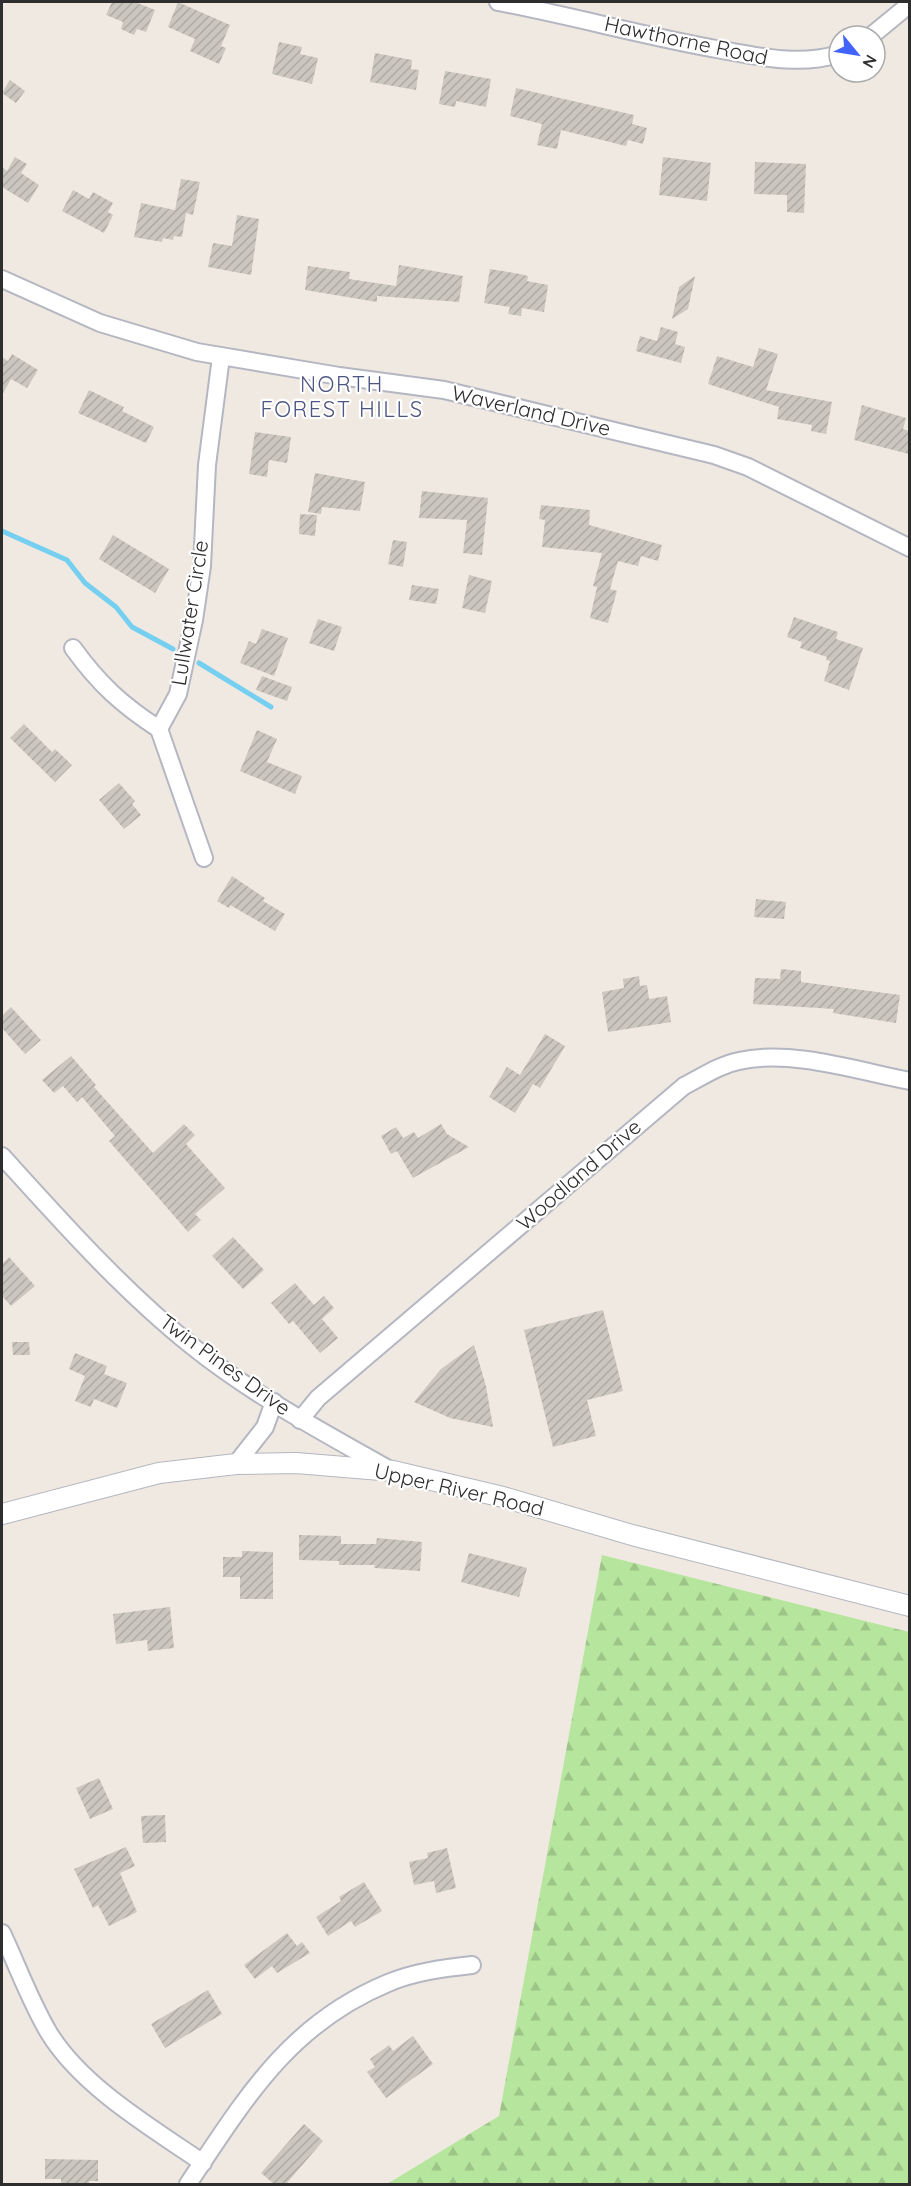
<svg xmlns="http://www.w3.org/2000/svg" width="911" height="2186" font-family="Quicksand,sans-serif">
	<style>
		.forest { fill: url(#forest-firs) }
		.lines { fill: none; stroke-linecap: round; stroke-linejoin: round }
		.stream { stroke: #75cff0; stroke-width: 5 }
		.building { fill: url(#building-hatch) }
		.minor-casing { stroke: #b4b7c1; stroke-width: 20 }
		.tertiary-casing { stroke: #b4b7c1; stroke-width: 22 }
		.minor { stroke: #fff; stroke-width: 16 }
		.tertiary { stroke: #fff; stroke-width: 20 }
		.labels { text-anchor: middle; stroke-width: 4.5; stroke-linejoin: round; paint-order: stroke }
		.street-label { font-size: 21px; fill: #2e2e2e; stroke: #fff }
		.neighbourhood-label { font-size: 22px; letter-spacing: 1.5px; fill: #4d5680; stroke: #fff }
	</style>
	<defs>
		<pattern id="forest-firs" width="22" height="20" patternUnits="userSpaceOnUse" patternTransform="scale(1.5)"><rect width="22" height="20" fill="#b6e59e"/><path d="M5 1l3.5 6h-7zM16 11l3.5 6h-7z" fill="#9dc588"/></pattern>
		<pattern id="building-hatch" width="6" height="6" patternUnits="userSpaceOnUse" patternTransform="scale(1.5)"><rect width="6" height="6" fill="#cbc7bf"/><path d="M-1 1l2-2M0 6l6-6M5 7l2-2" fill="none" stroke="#afaba4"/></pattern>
	</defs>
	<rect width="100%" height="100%" fill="#efe9e1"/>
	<path class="forest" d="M602,1555l307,77v552h-522l112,-68z"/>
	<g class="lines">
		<path class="stream" d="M2,531l65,29 18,23 31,24 16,20 41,22
			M199,663l72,44"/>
	</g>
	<path class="building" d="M112,2h23l20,8 -9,22 -9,-3 -3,6 -13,-6 2,-7 -17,-7z
		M178,2l52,23 -9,21 5,2 -7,16 -29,-13 5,-12 -27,-12z
		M279,42l23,5 -2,7 18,4 -6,26 -40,-10z
		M375,53l37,7 -1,9 8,1 -3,20 -46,-8z
		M445,71l46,8 -5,28 -30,-6 -1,6 -16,-3z
		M10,80l15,11 -9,12 -14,-10z
		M516,88l118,27 -2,9 15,4 -4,16 -15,-4 -2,6 -65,-16 -4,19 -20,-4 5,-21 -32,-8z
		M15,157l12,7 -6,9 18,12 -11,18 -26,-16v-20l5,4z
		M663,157l48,6 -4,38 -48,-6z
		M755,162l51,2 -2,49 -17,-1v-17l-33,-1z
		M181,179l19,3 -7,33 -7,-2 -4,24 -8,-1 -1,4 -10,-2 -1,4 -28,-5 7,-34 34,7z
		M73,190l16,9 4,-7 20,11 -5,9 5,3 -9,18 -42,-22z
		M237,215l22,4 -8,56 -43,-8 5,-24 19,3z
		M399,265l64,11 -4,26 -82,-6v6l-72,-12 3,-24 42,6 -1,7 47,7z
		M490,269l30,5 8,2 -1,5 21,4 -4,27 -22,-4 -1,8 -13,-2 2,-7 -26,-4z
		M695,276l-7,33 -16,10 7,-32z
		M661,327l17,5 -3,12 10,3 -4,16 -45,-12 4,-15 17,5z
		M759,348l19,6 -12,36 66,12 -6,32 -15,-3 1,-6 -35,-6 2,-12 -71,-23 9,-28 36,11z
		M12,354l26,16 -11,18 -16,-9 -9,16v-38l6,4z
		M89,390l35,17 -2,4 32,16 -8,16 -68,-30z
		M862,405l44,13 -3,11 6,2v23l-55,-14z
		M255,432l36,5 -4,26 -18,-3 -2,17 -18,-3z
		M315,473l50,9 -5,29 -38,-4 -1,7 -13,-2z
		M422,491l66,7 -6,57 -19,-2 4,-33 -48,-2z
		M541,505l49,5 -1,15 73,20 -4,16 -17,-5 -3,10 -20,-5 -8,28 7,2 -9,32 -18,-5 7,-31 -4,-1 9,-33 -60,-6 3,-27 -6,-1z
		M300,514l17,1 -2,21 -16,-2z
		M113,535l56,34 -14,24 -56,-34z
		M393,540l14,2 -4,25 -15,-3z
		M469,575l23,6 -7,32 -23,-5z
		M412,585l27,4 -3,15 -27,-4z
		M794,617l44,15 -2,7 27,9 -14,42 -25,-9 6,-20 -4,-1 1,-3 -27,-9 2,-6 -15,-5z
		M318,619l24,8 -8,24 -25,-8z
		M262,629l26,9 -14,38 -34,-13 9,-22 7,3z
		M262,676l30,11 -5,14 -31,-11z
		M24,724l28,28 3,-3 17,16 -17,17 -45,-44z
		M257,730l20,9 -10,23 35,14 -7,18 -55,-23z
		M119,783l16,18 -3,3 9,11 -17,14 -25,-29z
		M232,876l33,22 -2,3 22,13 -10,17 -45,-26 -1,3 -12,-7z
		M756,899l30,3 -2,17 -30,-2z
		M781,969l20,2v11l99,13 -4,28 -63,-10 1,-4 -81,-5 2,-26 25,1z
		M639,976l1,10 7,-1 2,14 18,-3 4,26 -63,10 -6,-40 22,-4 -1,-9z
		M11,1007l30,33 -16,14 -23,-26v-12z
		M545,1034l20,12 -25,42 -7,-4 -18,29 -26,-16 18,-30 13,8z
		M71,1056l25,29 -2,2 59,66 31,-29 11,11 -9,9 39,44 -30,26 6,6 -13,12 -79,-91 6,-5 -33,-39 -5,5 -14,-16 -9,7 -12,-13z
		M441,1124l6,10 22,13 -56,31 -16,-27 -6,3 -10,-18 15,-9 7,11 11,-6 4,6z
		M233,1237l31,33 -21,19 -31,-33z
		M9,1257l26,29 -24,20 -9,-10v-32z
		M295,1283l19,22 10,-9 10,12 -12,11 16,19 -18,15 -27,-32 -4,3 -18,-21z
		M603,1310l20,81 -36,9 9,36 -43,11 -29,-117z
		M12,1342h17l1,13h-17z
		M474,1345l12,41 7,41 -43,-9 -36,-16 27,-33z
		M75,1353l32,13 -3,8 23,9 -10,25 -23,-9 -3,8 -16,-6 10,-25 -16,-7z
		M299,1535l42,1v8h35l1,-6 45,4 -2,29 -46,-3 1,-3h-36v-4l-40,-1z
		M242,1551l31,1v47h-33v-22h-17v-20h19z
		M469,1553l58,15 -8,29 -58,-15z
		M170,1607l4,41 -26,3 -1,-11 -31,4 -3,-30z
		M99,1778l14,31 -23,10 -14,-31z
		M165,1815l1,27 -23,1 -2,-27z
		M126,1847l9,19 -15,7 17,39 -28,14 -11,-21 -5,3 -19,-39z
		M447,1848l9,40 -20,5 -2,-12 -20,4 -5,-23 19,-4 -1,-5z
		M364,1882l18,29 -27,16 -4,-6 -23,15 -12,-19 25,-16 -2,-4z
		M287,1933l10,13 5,-4 8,11 -33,20 -5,-7 -17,13 -11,-14z
		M208,1990l14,24 -57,34 -14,-24z
		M413,2036l20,28 -47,34 -19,-26 8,-5 -5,-8 19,-14 4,6z
		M304,2124l19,17 -37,43h-12l-13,-11z
		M45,2159l53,1v21h-9v3h-28v-5h-16z"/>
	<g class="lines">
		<g class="minor-casing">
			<path id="minor" d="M498,2c75,14 149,35 224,48 40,7 77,16 117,4
				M871,36l39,-32
				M2,279l98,44 97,29 142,24 105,14 270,65 34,12 162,81
				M73,648c26,36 49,57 86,81
				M204,858l-45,-129 19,-35 16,-74 8,-54 5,-101 14,-108
				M2,1156c60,66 120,134 190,190 61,49 131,86 198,124
				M300,1420l18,-22 366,-312c18,-9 35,-21 55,-25 52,-12 119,10 171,20
				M236,1464l29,-37 9,-25
				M2,1933c16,34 28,68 47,100 33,54 103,95 154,130
				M188,2184c57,-85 101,-160 200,-201 26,-11 56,-15 84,-18"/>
		</g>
		<g class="tertiary-casing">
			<path id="tertiary" d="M2,1514l157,-41 77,-9 60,-1 97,8 110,26 129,38 278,71"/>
		</g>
		<use href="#minor" class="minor"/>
		<use href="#tertiary" class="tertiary"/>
	</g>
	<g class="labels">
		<g class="street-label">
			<text transform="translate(686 41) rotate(12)" y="7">Hawthorne Road</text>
			<text transform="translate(531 411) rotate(13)" y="7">Waverland Drive</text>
			<text transform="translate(190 613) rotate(-81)" y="7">Lullwater Circle</text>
			<text transform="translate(579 1175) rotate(-41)" y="7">Woodland Drive</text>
			<text transform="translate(225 1365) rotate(36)" y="7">Twin Pines Drive</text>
			<text transform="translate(459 1490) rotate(13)" y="7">Upper River Road</text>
		</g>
		<g class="neighbourhood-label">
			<text x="342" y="392">NORTH<tspan x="342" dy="25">FOREST HILLS</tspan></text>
		</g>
	</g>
	<rect width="911" height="2186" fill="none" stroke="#2e2e2e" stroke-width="6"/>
	<g transform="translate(857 54) rotate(120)"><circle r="28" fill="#ffffff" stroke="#ababab" stroke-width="1.5"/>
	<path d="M0-4.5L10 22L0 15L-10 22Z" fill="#4264fb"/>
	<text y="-9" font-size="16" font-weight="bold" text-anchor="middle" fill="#2e2e2e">N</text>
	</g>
</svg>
